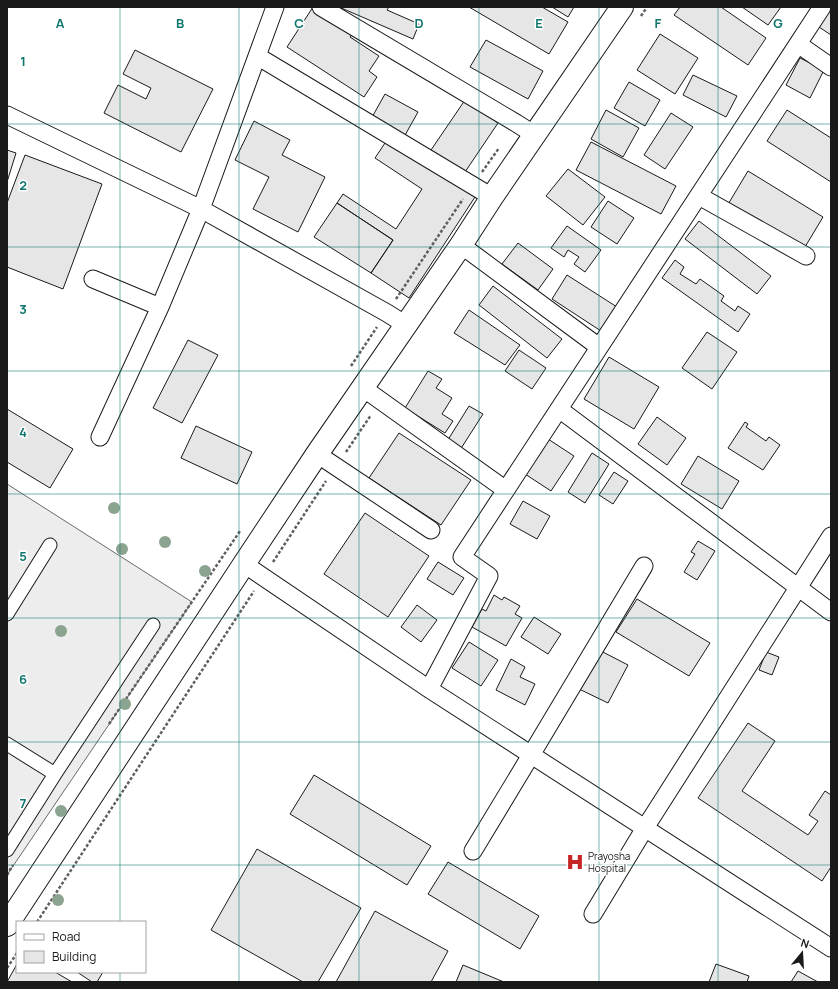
<svg xmlns="http://www.w3.org/2000/svg" width="838" height="989" font-family="Manrope,sans-serif">
	<style>
		.built { fill: #ededed; stroke: #6a6a6a }
		.building { fill: #e6e6e6; stroke: #1a1a1a }
		.lines { fill: none; stroke-linecap: round; stroke-linejoin: round }
		.pedestrian-casing { stroke: #1a1a1a; stroke-width: 15 }
		.minor-casing { stroke: #1a1a1a; stroke-width: 19 }
		.secondary-casing { stroke: #1a1a1a; stroke-width: 24 }
		.path { stroke: #5f5f5f; stroke-width: 2.5; stroke-dasharray: 3 2; stroke-linecap: butt }
		.pedestrian { stroke: #fff; stroke-width: 13 }
		.minor { stroke: #fff; stroke-width: 17 }
		.secondary { stroke: #fff; stroke-width: 22 }
		.tree { fill: #8aa48f }
		.grid { fill: none; stroke: #0f766e; stroke-width: 1; stroke-opacity: 0.55 }
		.labels { text-anchor: middle; stroke-width: 3; stroke-linejoin: round; paint-order: stroke }
		.poi-label { font-size: 10px; fill: #1a1a1a; stroke: #fff; text-anchor: start }
		.grid-label { font-size: 13px; text-anchor: middle; font-weight: bold; fill: #0f766e; stroke: #fff; stroke-width: 3; stroke-linejoin: round; paint-order: stroke }
	</style>
	<rect width="100%" height="100%" fill="#fff"/>
	<path class="built" d="M7,484l185,118 -185,273z"/>
	<path class="building" d="M313,7l41,24 -4,6 29,19 -10,15 8,6 -13,20 -77,-50z
		M339,7h50l-2,3 32,14 -6,15z
		M469,7h73l26,15 -19,32z
		M552,7h22l-6,10z
		M680,7h41l45,31 -18,27 -74,-50z
		M742,7h39l-13,18z
		M827,7h4v28l-15,-10z
		M660,34l38,24 -23,36 -38,-24z
		M486,40l57,31 -15,28 -58,-32z
		M135,50l78,39 -32,63 -77,-39 14,-28 28,14 5,-11 -28,-14z
		M800,58l24,12 -14,28 -24,-13z
		M693,75l44,21 -11,21 -43,-22z
		M629,82l31,18 -15,26 -31,-18z
		M385,94l33,18 -14,25 -33,-18z
		M465,100l33,23 -33,49 -34,-22z
		M606,110l33,18 -16,29 -32,-18z
		M787,110l44,28v44l-64,-41z
		M671,113l22,14 -28,42 -21,-14z
		M254,121l36,19 -8,15 43,22 -27,55 -45,-23 16,-32 -34,-17z
		M387,140l88,57 -66,101 -38,-25 22,-33 -56,-37 6,-9 53,35 26,-40 -47,-31z
		M591,142l85,44 -15,28 -85,-44z
		M7,150l9,3 -9,29z
		M25,155l77,29 -39,105 -56,-22v-64z
		M568,169l37,28 -22,28 -37,-29z
		M748,171l75,46 -21,35 -75,-46z
		M608,201l26,17 -17,26 -26,-17z
		M337,203l56,37 -22,33 -57,-36z
		M699,221l72,55 -14,18 -72,-55z
		M567,226l34,24 -16,22 -11,-8 5,-7 -11,-7 -4,7 -13,-9z
		M518,243l35,26 -15,21 -36,-26z
		M675,260l9,7 -4,7 16,10 4,-5 24,17 -3,5 14,10 3,-5 12,8 -12,18 -76,-54z
		M567,275l50,32 -16,24 -49,-32z
		M493,286l69,53 -15,19 -68,-53z
		M469,310l51,35 -15,20 -51,-32z
		M707,332l30,20 -25,37 -30,-21z
		M188,340l30,15 -36,68 -29,-15z
		M519,350l27,18 -14,21 -27,-18z
		M609,357l50,30 -25,42 -50,-30z
		M428,371l14,8 -6,9 16,10 -10,16 11,7 -8,12 -40,-25z
		M469,406l14,8 -23,36 -14,-7z
		M7,409l66,40 -23,39 -43,-26z
		M657,417l29,21 -19,27 -29,-21z
		M745,422l3,2 -2,3 20,14 3,-4 11,8 -17,25 -35,-22z
		M196,426l56,26 -15,32 -56,-26z
		M399,433l72,47 -30,45 -72,-47z
		M548,439l26,17 -23,35 -26,-17z
		M592,453l17,11 -24,39 -17,-11z
		M698,456l41,25 -17,28 -41,-25z
		M614,472l14,9 -15,23 -14,-9z
		M523,501l27,15 -13,23 -27,-15z
		M365,513l64,43 -41,61 -64,-43z
		M698,541l17,10 -18,29 -13,-8 11,-18 -4,-2z
		M438,562l26,16 -11,17 -26,-16z
		M494,595l8,5 2,-3 16,9 -5,8 7,4 -16,28 -34,-19 10,-18 4,2z
		M637,599l73,44 -21,33 -73,-44z
		M417,605l20,15 -16,22 -20,-15z
		M534,617l27,17 -13,20 -27,-17z
		M469,642l29,18 -17,26 -29,-18z
		M599,650l29,15 -20,38 -29,-14z
		M766,652l13,5 -7,18 -13,-5z
		M511,659l14,8 -5,10 15,7 -10,21 -29,-15z
		M748,723l27,18 -33,50 66,44 10,-14 -9,-6 16,-24 6,4v72l-9,14 -124,-83z
		M314,775l117,71 -24,39 -117,-71z
		M257,849l104,59 -43,74h-15l-92,-52z
		M448,862l91,54 -19,33 -92,-55z
		M375,911l73,40 -17,31h-95z
		M17,964v8h38l17,10h-65z
		M716,964l33,12 -2,6h-38z
		M463,965l41,17h-48z
		M798,971l20,11h-27z
		M77,972h26l-6,10h-5z"/>
	<g class="lines">
		<g class="pedestrian-casing">
			<path id="pedestrian" d="M7,614l43,-69
				M7,744l48,30
				M7,850l48,-76 98,-149"/>
		</g>
		<g class="minor-casing">
			<path id="minor" d="M321,7l195,116 19,12
				M798,44l33,23
				M257,56l235,141
				M7,115l194,94 186,104 19,12
				M699,196l107,60
				M461,245l138,102
				M93,279l67,28
				M363,388l143,102
				M559,409l272,203
				M100,437l60,-130 41,-98 74,-202
				M317,454l114,76
				M244,564l185,125 402,259
				M429,689l60,-113 -27,-19 360,-550
				M473,851l58,-96 113,-189
				M593,914l52,-86 186,-292"/>
		</g>
		<g class="secondary-casing">
			<path id="secondary" d="M7,925l237,-361 73,-110 144,-209 31,-48 130,-190"/>
		</g>
		<path class="path" d="M641,16l6,-9
			M482,172l17,-24
			M396,299l67,-100
			M351,366l26,-39
			M346,452l25,-37
			M273,562l53,-81
			M109,724l131,-193
			M7,875l6,-10
			M37,922l217,-331
			M7,968l10,-15"/>
		<use href="#pedestrian" class="pedestrian"/>
		<use href="#minor" class="minor"/>
		<use href="#secondary" class="secondary"/>
	</g>
	<g class="tree">
		<circle cx="114" cy="508" r="6"/>
		<circle cx="165" cy="542" r="6"/>
		<circle cx="122" cy="549" r="6"/>
		<circle cx="205" cy="571" r="6"/>
		<circle cx="61" cy="631" r="6"/>
		<circle cx="125" cy="704" r="6"/>
		<circle cx="61" cy="811" r="6"/>
		<circle cx="58" cy="900" r="6"/>
	</g>
	<path class="grid" d="M120,7v915M239,7v975M359,7v975M479,7v975M599,7v975M718,7v975M7,124h824M7,247h824M7,371h824M7,494h824M7,618h824M7,742h824M7,865h824M120,972v10"/>
	<defs>
		<g id="hospital-bare" transform="scale(1.38)"><path d="M-5-5h3v3.5h4V-5h3V5h-3V1.5h-4V5h-3Z" fill="#c62828" stroke="#fff" stroke-width="2.5" paint-order="stroke"/></g>
	</defs>
	<g fill-rule="evenodd">
		<use href="#hospital-bare" x="575" y="862"/>
	</g>
	<g class="labels">
		<g class="poi-label">
			<text x="588" y="860">Prayosha<tspan x="588" dy="12">Hospital</tspan></text>
		</g>
	</g>
	<g class="grid-label">
		<text x="60" y="28">A</text>
		<text x="180" y="28">B</text>
		<text x="299" y="28">C</text>
		<text x="419" y="28">D</text>
		<text x="539" y="28">E</text>
		<text x="658" y="28">F</text>
		<text x="778" y="28">G</text>
		<text x="23" y="66">1</text>
		<text x="23" y="190">2</text>
		<text x="23" y="314">3</text>
		<text x="23" y="437">4</text>
		<text x="23" y="561">5</text>
		<text x="23" y="684">6</text>
		<text x="23" y="808">7</text>
	</g>
	<rect width="838" height="989" fill="none" stroke="#1a1a1a" stroke-width="16"/>
	<rect x="16" y="921" width="130" height="52" fill="#ffffff" stroke="#a3a3a3"/>
	<rect x="24" y="934" width="20" height="6" fill="#ffffff" stroke="#a3a3a3"/>
	<text x="52" y="941" font-size="12" fill="#1a1a1a">Road</text>
	<rect x="24" y="951" width="20" height="12" fill="#e6e6e6" stroke="#a3a3a3"/>
	<text x="52" y="961" font-size="12" fill="#1a1a1a">Building</text>
	<g transform="translate(802 953) rotate(18)" stroke="#ffffff" stroke-width="3" paint-order="stroke">
	<path d="M0-3L7 15L0 10L-7 15Z" fill="#1a1a1a"/>
	<text y="-6" font-size="11" font-weight="bold" text-anchor="middle" fill="#1a1a1a">N</text>
	</g>
</svg>
